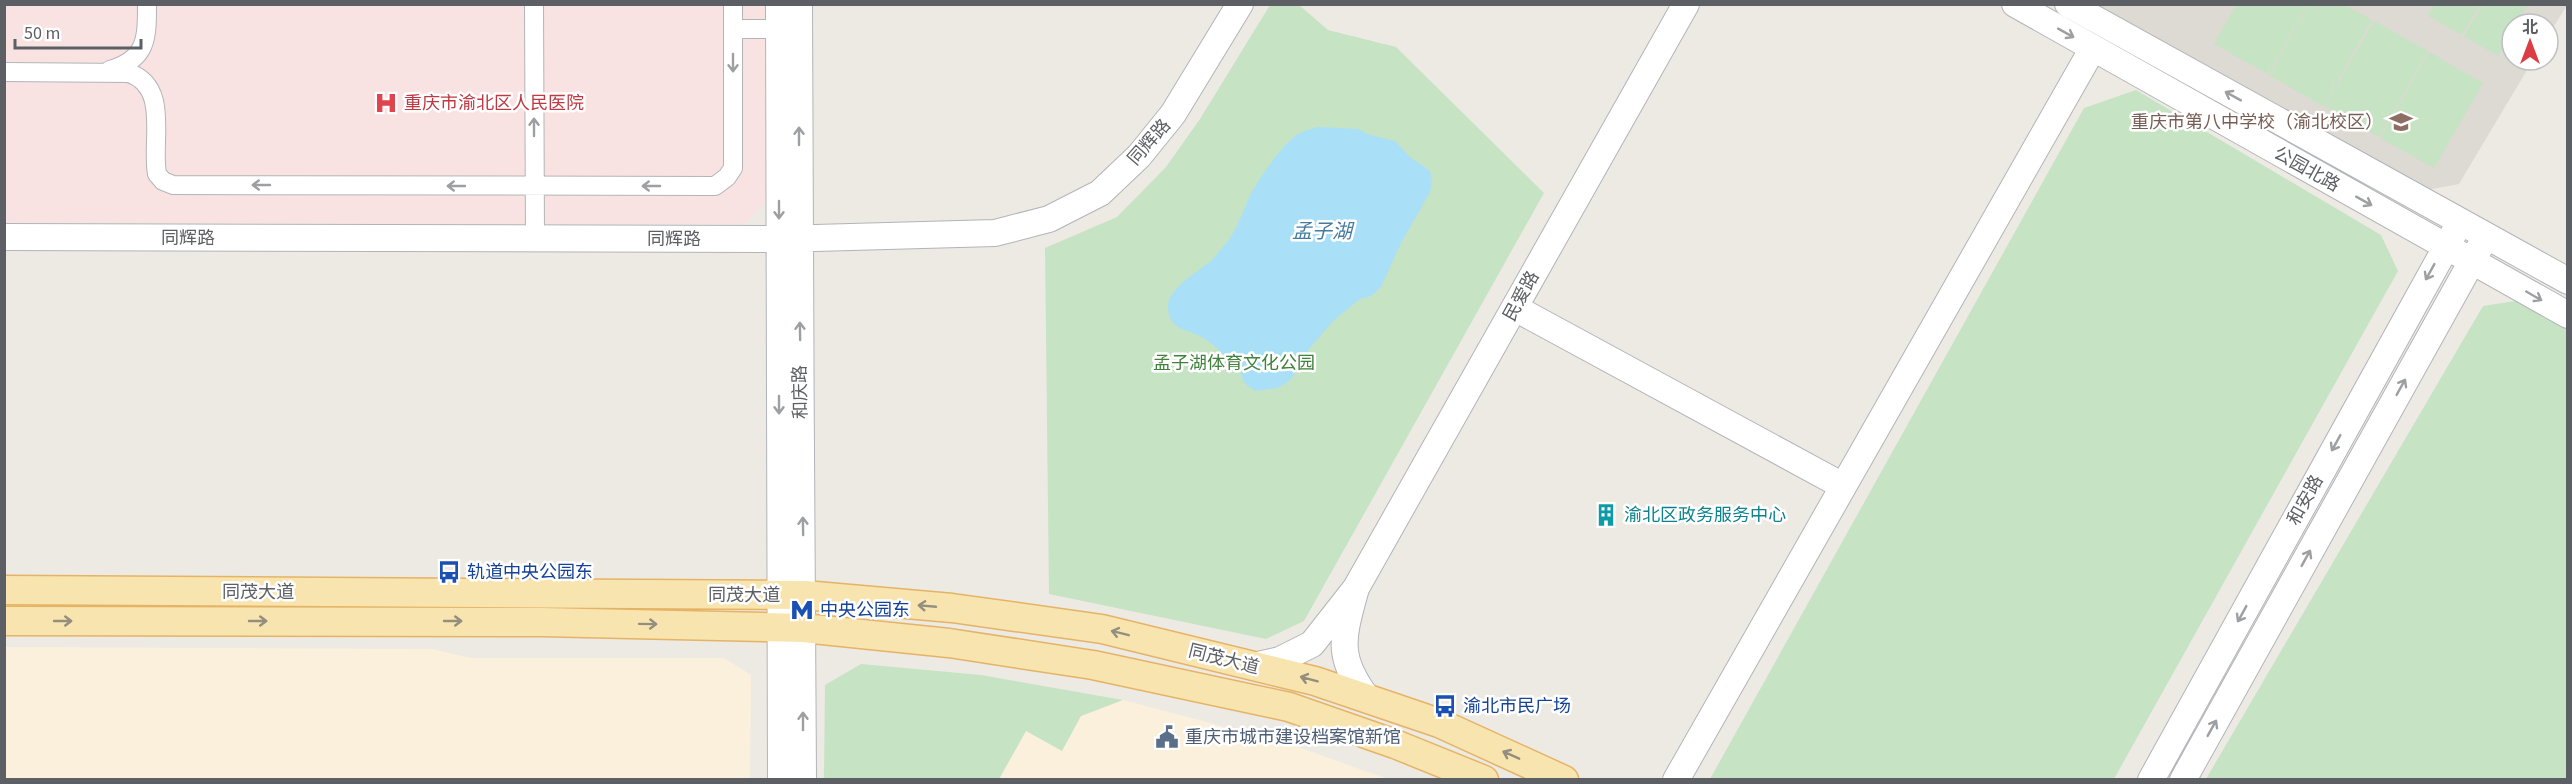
<svg xmlns="http://www.w3.org/2000/svg" width="2572" height="784" font-family="'Source Sans 3','Noto Sans SC',sans-serif">
	<style>
		.commercial { fill: #fbf0dc }
		.education { fill: #ddd9d3 }
		.medical { fill: #f9e2e2 }
		.green { fill: #c6e3c3 }
		.water { fill: #aadff8 }
		.lines { fill: none; stroke-linecap: round; stroke-linejoin: round }
		.street-casing { stroke: #b2b5b8; stroke-width: 20 }
		.secondary-casing { stroke: #b1b4b8; stroke-width: 28 }
		.primary-casing { stroke: #e5b365; stroke-width: 31 }
		.street { stroke: #fff; stroke-width: 18 }
		.secondary { stroke: #fff; stroke-width: 26 }
		.primary { stroke: #f8e4af; stroke-width: 28 }
		.oneway { stroke: #9da0a2 }
		.oneway2 { stroke: #938e7e }
		.labels { text-anchor: middle; stroke-width: 5; stroke-linejoin: round; paint-order: stroke }
		.health-label { font-size: 18px; fill: #be3a42; stroke: #fff; text-anchor: start }
		.education-label { font-size: 18px; fill: #785e54; stroke: #fff; text-anchor: end }
		.street-label { font-size: 18px; fill: #5c6064; stroke: #fff }
		.park-label { font-size: 18px; fill: #41823d; stroke: #fff }
		.culture-label { font-size: 18px; fill: #0d838f; stroke: #fff; text-anchor: start }
		.transit-label { font-size: 18px; fill: #164399; stroke: #fff; text-anchor: start }
		.service-label { font-size: 18px; fill: #4e5e75; stroke: #fff; text-anchor: start }
		.water-label { font-size: 20px; font-style: italic; fill: #467ba0; stroke: #fff }
	</style>
	<rect width="100%" height="100%" fill="#edeae4"/>
	<path class="commercial" d="M5,647l427,2 38,9h254l27,17 -1,104h-745z
		M1123,700l163,43 102,36 -389,1 27,-49 55,-15z"/>
	<path class="education" d="M2097,5h470l-19,31v-12h-36v36h21l-74,124 -32,6z"/>
	<path class="medical" d="M5,5h763l-2,196 -21,23 -740,-1z"/>
	<path class="green" d="M2524,4l3,2 -11,18h-4v7l-14,25 -34,-20 18,-31z
		M1270,5h29l29,25 68,17 148,146 -240,428 -38,18 -217,-45 -4,-346 72,-31 49,-50 34,-48z
		M2236,5h72l-40,69 -54,-30z
		M2309,5h36l27,15 -49,86 -54,-31z
		M2434,5v-1l46,1 -18,30 -34,-19z
		M2374,21l54,30 -49,86 -55,-31z
		M2429,52l54,31 -49,85 -54,-30z
		M2136,90l245,145 17,36 -284,508h-404l374,-671z
		M2515,301l52,29v449h-361l277,-473z
		M861,664l120,11 142,25 -42,16 -19,35 -36,-20 -27,48h-175l1,-94z"/>
	<path class="water" d="M1318,127l40,2 12,6 25,6 15,16 20,14 2,10 -2,11 -29,51 -20,44 -10,9 -11,3 -26,21 -26,30 -5,14 -15,18 -10,6 -23,3c-4,-3 -9,-6 -11,-9 -2,-4 -2,-9 -6,-12 -10,-10 -21,-24 -33,-31 -16,-11 -37,-7 -37,-32 -1,-17 30,-36 42,-45 6,-6 12,-14 18,-21 9,-13 14,-26 20,-41 6,-15 35,-57 49,-65 6,-4 14,-6 21,-8z"/>
	<g class="lines">
		<g class="street-casing">
			<path id="street" d="M534,4l1,235
				M733,29h58
				M110,70c37,-11 37,-31 37,-66
				M4,72l125,1c41,14 22,68 28,101l6,7 10,4 542,1 12,-9 6,-9v-164"/>
		</g>
		<g class="secondary-casing">
			<path id="secondary" d="M779,4l2,776
				M799,4c-1,259 4,517 4,776
				M2015,4l553,311
				M2068,4l500,277
				M4,237l775,2 216,-6 54,-14 51,-26 39,-37 34,-42 67,-110
				M1515,308l328,178
				M1356,588l330,-584
				M1254,666l26,-6 32,-16 44,-56c-13,48 -21,68 11,110
				M1676,780l417,-732
				M2151,780l309,-558
				M2183,780l303,-544"/>
		</g>
		<g class="primary-casing">
			<path id="primary" d="M4,590l800,5 148,13 150,21 213,52 124,42 125,57
				M4,621l537,1 262,6 146,15 144,22 196,42 106,37 89,36"/>
		</g>
		<use href="#street" class="street"/>
		<use href="#secondary" class="secondary"/>
		<use href="#primary" class="primary"/>
	</g>
	<defs><path id="oneway-shaft" d="M-6 0H5M1.5-3L5.5 0L1.5 3" fill="none" stroke-width="1.6" stroke-linecap="round" stroke-linejoin="round" transform="scale(1.5)"/></defs>
	<g class="oneway">
		<use href="#oneway-shaft" transform="translate(2066 33) rotate(29)"/>
		<use href="#oneway-shaft" transform="translate(733 63) rotate(90)"/>
		<use href="#oneway-shaft" transform="translate(2233 96) rotate(-151)"/>
		<use href="#oneway-shaft" transform="translate(534 127) rotate(-90)"/>
		<use href="#oneway-shaft" transform="translate(799 136) rotate(-90)"/>
		<use href="#oneway-shaft" transform="translate(261 185) rotate(-180)"/>
		<use href="#oneway-shaft" transform="translate(456 186) rotate(-180)"/>
		<use href="#oneway-shaft" transform="translate(651 186) rotate(-180)"/>
		<use href="#oneway-shaft" transform="translate(2364 201) rotate(29)"/>
		<use href="#oneway-shaft" transform="translate(779 210) rotate(90)"/>
		<use href="#oneway-shaft" transform="translate(2430 272) rotate(119)"/>
		<use href="#oneway-shaft" transform="translate(2534 296) rotate(30)"/>
		<use href="#oneway-shaft" transform="translate(800 331) rotate(-91)"/>
		<use href="#oneway-shaft" transform="translate(2401 387) rotate(-61)"/>
		<use href="#oneway-shaft" transform="translate(779 405) rotate(90)"/>
		<use href="#oneway-shaft" transform="translate(2336 443) rotate(119)"/>
		<use href="#oneway-shaft" transform="translate(803 526) rotate(-91)"/>
		<use href="#oneway-shaft" transform="translate(2306 558) rotate(-61)"/>
		<use href="#oneway-shaft" transform="translate(2242 614) rotate(119)"/>
		<use href="#oneway-shaft" transform="translate(803 721) rotate(-90)"/>
		<use href="#oneway-shaft" transform="translate(2212 728) rotate(-61)"/>
	</g>
	<g class="oneway2">
		<use href="#oneway-shaft" transform="translate(927 606) rotate(-175)"/>
		<use href="#oneway-shaft" transform="translate(63 621)"/>
		<use href="#oneway-shaft" transform="translate(258 621)"/>
		<use href="#oneway-shaft" transform="translate(453 621)"/>
		<use href="#oneway-shaft" transform="translate(648 624) rotate(1)"/>
		<use href="#oneway-shaft" transform="translate(1120 633) rotate(-166)"/>
		<use href="#oneway-shaft" transform="translate(1309 679) rotate(-165)"/>
		<use href="#oneway-shaft" transform="translate(1511 755) rotate(-156)"/>
	</g>
	<defs>
		<g id="hospital-bare" transform="scale(1.8)"><path d="M-5-5h3v3.5h4V-5h3V5h-3V1.5h-4V5h-3Z" fill="#e0444e" stroke="#fff" stroke-width="2.5" paint-order="stroke"/></g>
		<g id="school-bare" transform="scale(1.8)"><path d="M0-5L7-2L0 1L-7-2ZM-4 1L0 2.5L4 1V4Q0 6-4 4Z" fill="#8d6e63" stroke="#fff" stroke-width="2.5" paint-order="stroke"/></g>
		<g id="building-bare" transform="scale(1.8)"><path d="M-4-6H4V6H1V3H-1V6H-4ZM-2.5-4.3h1.7v1.8h-1.7ZM.8-4.3h1.7v1.8H.8ZM-2.5-1h1.7V.8h-1.7ZM.8-1h1.7V.8H.8Z" fill="#0f9aa8" stroke="#fff" stroke-width="2.5" paint-order="stroke"/></g>
		<g id="bus-bare" transform="scale(1.8)"><path d="M-5-6H5V4H4V6H2V4H-2V6H-4V4H-5ZM-3.5-4V0h7V-4ZM-3.5 1.2v1.5H-2V1.2ZM2 1.2v1.5H3.5V1.2Z" fill="#1a4fb4" stroke="#fff" stroke-width="2.5" paint-order="stroke"/></g>
		<g id="metro-bare" transform="scale(1.8)"><path d="M-5.5 5V-5H-3L0 0L3-5H5.5V5H3V-.5L0 4L-3-.5V5Z" fill="#1a4fb4" stroke="#fff" stroke-width="2.5" paint-order="stroke"/></g>
		<g id="civic-bare" transform="scale(1.8)"><path d="M-.6-6.5H3V-4.5H.6V-3L4-1V1h2V6H-6V1h2V-1L-.6-3ZM-1.2 2.5V6h2.4V2.5Z" fill="#5c6f8a" stroke="#fff" stroke-width="2.5" paint-order="stroke"/></g>
	</defs>
	<g fill-rule="evenodd">
		<use href="#hospital-bare" x="386" y="103"/>
		<use href="#school-bare" x="2401" y="122"/>
		<use href="#building-bare" x="1606" y="515"/>
		<use href="#bus-bare" x="449" y="572"/>
		<use href="#metro-bare" x="802" y="610"/>
		<use href="#bus-bare" x="1445" y="706"/>
		<use href="#civic-bare" x="1167" y="737"/>
	</g>
	<g class="labels">
		<g class="health-label">
			<text x="404" y="109">重庆市渝北区人民医院</text>
		</g>
		<g class="education-label">
			<text x="2383" y="128">重庆市第八中学校（渝北校区）</text>
		</g>
		<g class="street-label">
			<text transform="translate(1149 142) rotate(-49)" y="6">同辉路</text>
			<text transform="translate(2307 169) rotate(29)" y="6">公园北路</text>
			<text x="188" y="244">同辉路</text>
			<text x="674" y="245">同辉路</text>
			<text transform="translate(1521 296) rotate(-61)" y="6">民爱路</text>
			<text transform="translate(800 392) rotate(-91)" y="6">和庆路</text>
			<text transform="translate(2305 500) rotate(-61)" y="6">和安路</text>
			<text x="258" y="598">同茂大道</text>
			<text x="744" y="601">同茂大道</text>
			<text transform="translate(1224 659) rotate(14)" y="6">同茂大道</text>
		</g>
		<g class="park-label">
			<text x="1234" y="369">孟子湖体育文化公园</text>
		</g>
		<g class="culture-label">
			<text x="1624" y="521">渝北区政务服务中心</text>
		</g>
		<g class="transit-label">
			<text x="467" y="578">轨道中央公园东</text>
			<text x="820" y="616">中央公园东</text>
			<text x="1463" y="712">渝北市民广场</text>
		</g>
		<g class="service-label">
			<text x="1185" y="743">重庆市城市建设档案馆新馆</text>
		</g>
		<g class="water-label">
			<text x="1322" y="238">孟子湖</text>
		</g>
	</g>
	<rect width="2572" height="784" fill="none" stroke="#5c6064" stroke-width="12"/>
	<g transform="translate(2530 42)"><circle r="28" fill="#ffffff" stroke="#bebfc1" stroke-width="1.5"/>
	<path d="M0-4.5L10 22L0 15L-10 22Z" fill="#da3d43"/>
	<text y="-9" font-size="16" font-weight="bold" text-anchor="middle" fill="#5c6064">北</text>
	</g>
	<path d="M15 39v9h126v-9" fill="none" stroke="#5c6064" stroke-width="3"/>
	<text x="24" y="39" font-size="18" fill="#5c6064" stroke="#ffffff" stroke-width="4.5" paint-order="stroke">50 m</text>
</svg>
